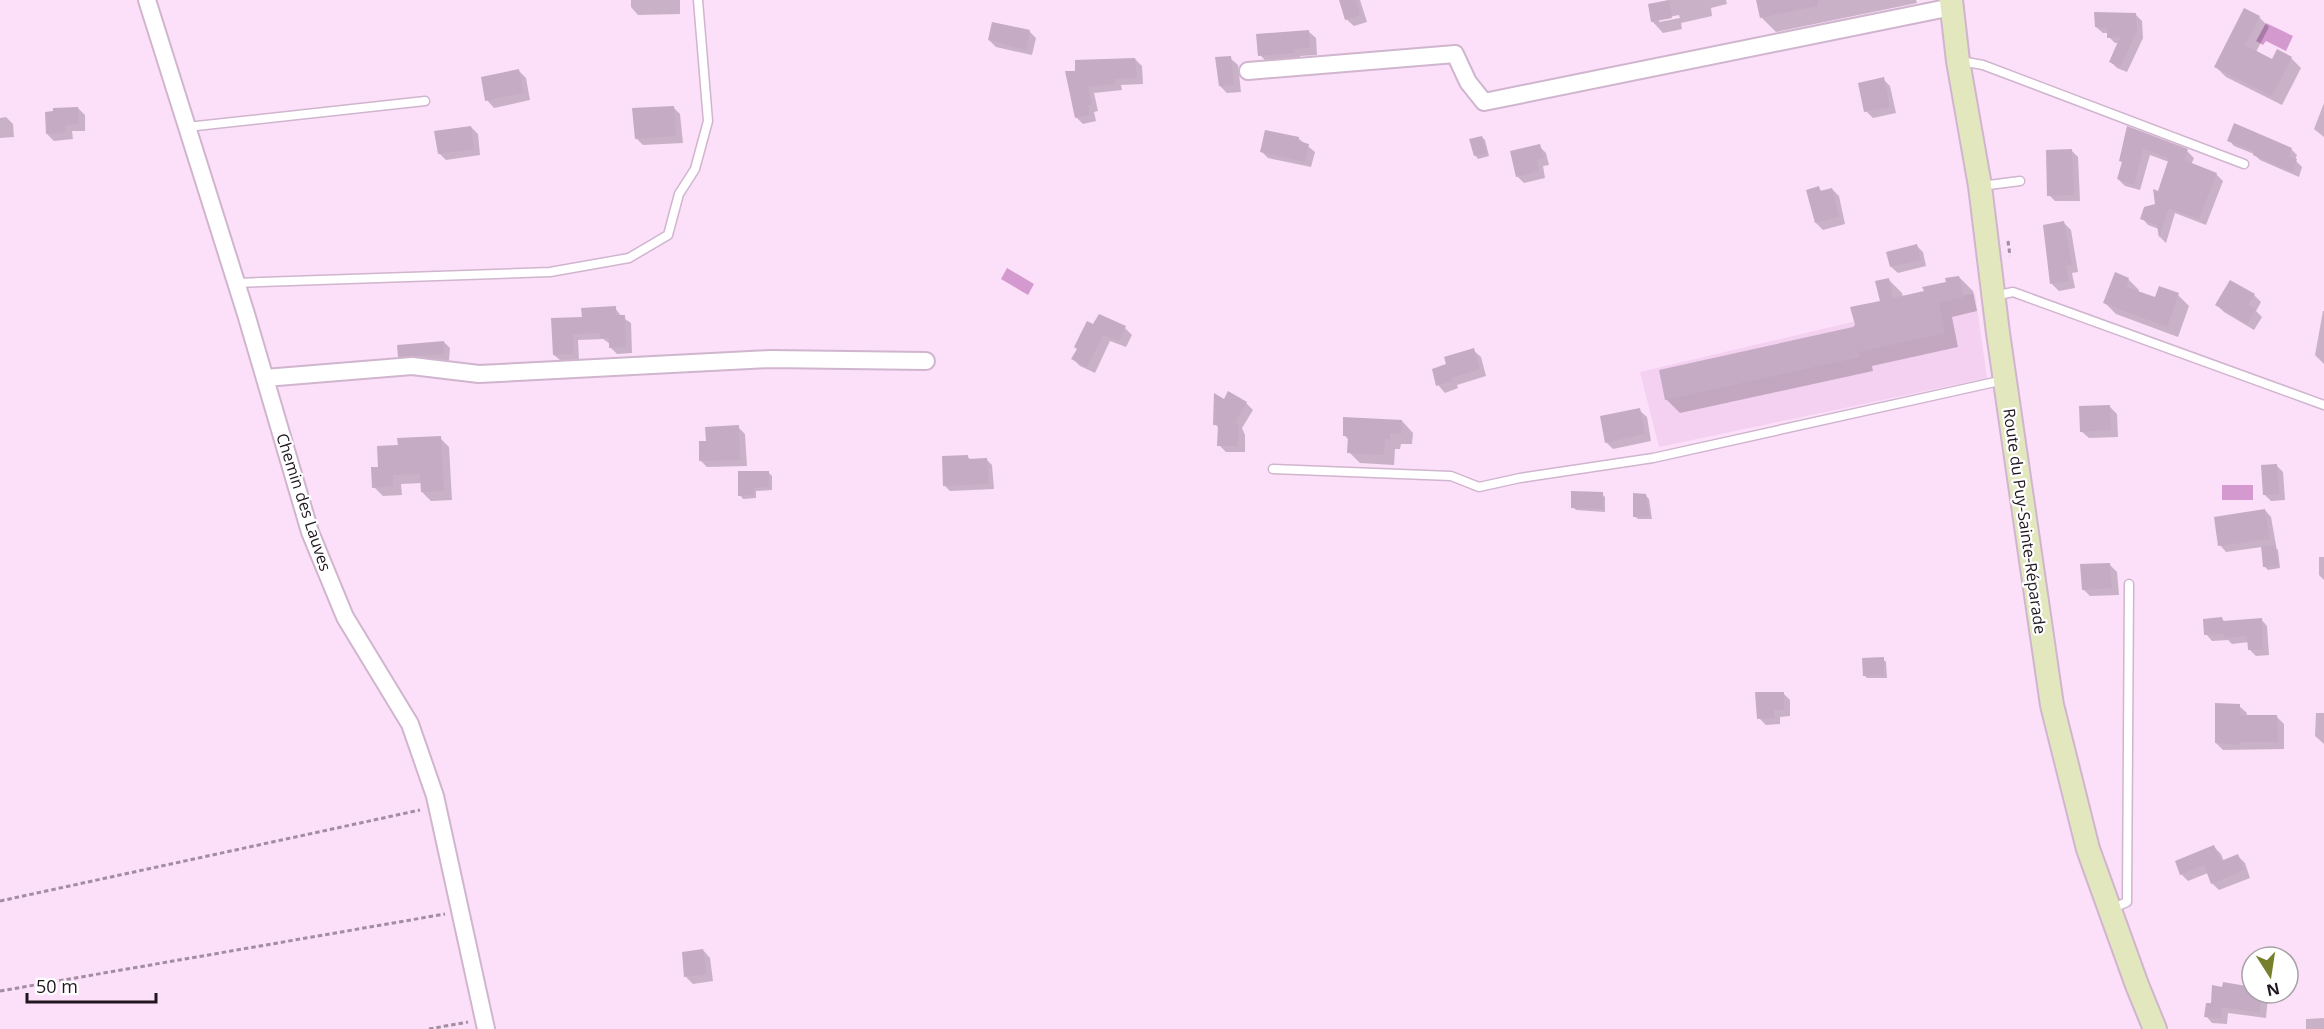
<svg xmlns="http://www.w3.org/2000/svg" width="2324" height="1029" font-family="'Open Sans',sans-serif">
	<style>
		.built { fill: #f4d1f1 }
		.water { fill: #d49ad0 }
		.shadow { fill: #0003; fill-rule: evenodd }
		.building { fill: #c6abc4 }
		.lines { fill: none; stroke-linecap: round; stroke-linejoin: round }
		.lane-casing { stroke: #d0b5ce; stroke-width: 11 }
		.street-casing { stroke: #d0b5ce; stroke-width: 20 }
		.secondary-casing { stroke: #d0b5ce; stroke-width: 26 }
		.path { stroke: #a38ea1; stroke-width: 3; stroke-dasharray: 4.5 3; stroke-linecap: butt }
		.lane { stroke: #fff; stroke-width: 8 }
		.street { stroke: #fff; stroke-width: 16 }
		.secondary { stroke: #e3e7bd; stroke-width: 22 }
		.labels { text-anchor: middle; stroke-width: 4.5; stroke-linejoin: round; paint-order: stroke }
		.street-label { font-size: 16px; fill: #211720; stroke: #fff }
	</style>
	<rect width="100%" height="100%" fill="#fcdff9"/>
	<path class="built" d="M1975,293l12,85 -328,69 -19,-75z"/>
	<path class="water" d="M2266,23l27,13 -7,15 -20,-10 -3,4 -7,-4z
		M1007,268l27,16 -6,11 -27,-16z
		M2222,485h31v15h-31z"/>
	<path class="shadow" d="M631,0h49v14l-42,1 -7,-8z
		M1340,0h20l7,22 -13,4 -8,-7z
		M1726,0l1,4 -16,4 1,8 -31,7 1,6 -19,4 -11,-12 -3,-16 21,-5zM1679,15l1,3 -21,4v-3z
		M1757,0h159l1,3 -141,29 -14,-14z
		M2135,14l7,7 1,17 -16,34 -10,-4 -6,-6 8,-19h-4l-6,-6v-4h-6l-7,-6z
		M2259,17l10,10 -13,25 17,9 18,-3 10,10 -19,37 -56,-28 -10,-10z
		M1029,31l7,7 -4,17 -36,-8 -7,-7z
		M1308,31l8,7 1,17 -17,1 1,4 -34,2 -7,-7z
		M1230,58l8,7 3,27 -14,1 -7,-7z
		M1135,59l7,7 1,18 -22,1 1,5 -28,3 4,18 -4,1 2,9 -13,3 -7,-7 1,-45z
		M519,71l7,7 4,22 -36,8 -7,-8z
		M1883,79l7,7 6,27 -23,5 -7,-7z
		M2324,103v34l-10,-8z
		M673,107l7,7 3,29 -40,2 -7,-7z
		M78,108l7,7v16h-13l1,8 -19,2 -7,-7z
		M6,117l7,7 1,13 -14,1v-20z
		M2235,125l56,24 6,6 -2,5 7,7 -3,10 -39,-17 -6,-6 -20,-8 -5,-6z
		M471,127l7,7 2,21 -34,5 -7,-7z
		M2128,128l59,23 7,7 -3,7 25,9 7,7 -17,44 -31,-12 -9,30 -6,-6 -1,-8 -11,-4 -6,-7 15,-12 12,-44 -19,-7 -10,35 -15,-4 -7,-7 5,-16z
		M1482,137l3,3 4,16 -11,3 -3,-4z
		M1298,138l17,14 -4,15 -43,-9 -6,-6z
		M1539,146l7,7 3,12 -6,1 2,12 -21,5 -7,-7z
		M2072,151l6,6 2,44h-25l-6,-6z
		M1819,188l3,4 10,-3 7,7 6,28 -22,6 -7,-7z
		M2064,223l7,7 7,42 -6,1 3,15 -16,3 -7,-7z
		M1917,246l6,6 3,14 -28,7 -7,-6z
		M1959,277l14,14 4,20 -25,6 6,30 -86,19 1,5 -193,42 -14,-14 188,-71 27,-26 7,-23 14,14 1,4 22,-4z
		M2128,279l11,11 -1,3 18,6 22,-4 11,11 -11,31 -62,-23 -11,-11z
		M2254,295l7,7 -5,9 6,6 -8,13 -30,-18 -7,-7z
		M615,308l7,9 9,6 1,30 -15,1 -6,-6 -1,-4 -7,-5 -25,1 1,20 -18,1 -7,-6 29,-37z
		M2323,311h1v53l-9,-9z
		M1094,326l31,2 7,7 -6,12 -16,-6 -15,32 -15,-7 -7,-7z
		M444,342l6,6 -1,12 -43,2 -7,-6z
		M1473,350l8,7 5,19 -29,9 1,3 -13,5 -7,-8 10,-20z
		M1224,401l22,2 7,7 -11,18 3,7v17h-19l-7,-7 1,-16 -5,-5z
		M2110,407l7,7 1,23 -29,1 -8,-7z
		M1639,410l8,7 4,24 -38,8 -7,-7z
		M1402,421l11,12 -1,11h-11l-1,5h-5l-1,16 -34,-2 -11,-11v-12l-5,-5z
		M738,427l7,7 2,32 -40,1 -7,-7z
		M440,438l9,9 3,53 -21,1 -9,-9v-9l-21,1 1,11 -19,1 -9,-9 25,-41z
		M968,457l4,4 15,-1 5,5 2,24 -44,2 -5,-5z
		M2277,466l6,6 2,28 -14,1 -7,-7z
		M769,473l3,3v14l-16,1v7l-13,1 -3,-4z
		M1602,494l3,3v15l-29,-2 -3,-3z
		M1645,495l4,4 3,20h-14l-4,-3z
		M2265,510l6,7 5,28h-3l5,5 2,18 -12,2 -3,-3 -3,-20 -36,5 -6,-7z
		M2319,557h5v23l-5,-5z
		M2110,565l7,7 2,23 -29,1 -7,-7z
		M2222,619l3,3 36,-3 6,7 2,29 -13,1 -6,-6 -1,-8 -17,2 -4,-4 -16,1 -6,-7z
		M1883,659l3,3 1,16h-20l-3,-3z
		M1783,693l7,7v16l-10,1v7l-14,1 -7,-7z
		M2239,706l8,7 -1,4h31l7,7v25l-61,1 -7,-7z
		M2316,713h8v31l-9,-8z
		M2214,847l7,7 3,8 14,-6 7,7 5,15 -31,12 -7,-7 -4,-10 -20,8 -7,-7z
		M703,950l7,8 3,23 -20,3 -7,-7z
		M2224,988h28v5h14l2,3 -2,22 -38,-5 -1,11 -15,-1 -6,-7z
		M2324,1018v11h-18v-10z"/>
	<path class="building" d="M1339,0h17l4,15 -15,5z
		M1669,0l3,18 -21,4 -3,-18z
		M1756,0h62v6l-58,12z
		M2244,8l16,8 -15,29 27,14 5,-10 15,8 -20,39 -58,-29z
		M2094,12l42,1 1,18 -17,36 -11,-5 11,-25 -13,1v-10l-12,-1z
		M992,22l38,8 -4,20 -38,-10z
		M1309,30l1,18 -16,1v4l-36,3 -2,-22z
		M1231,56l3,29 -15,1 -4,-29z
		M1135,58l2,20 -22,1v5l-27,3 4,17 -4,1 2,10 -15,3 -10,-47h10v-11z
		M519,69l4,24 -38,8 -4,-24z
		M1884,77l6,30 -26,5 -6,-29z
		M674,106l2,30 -41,3 -3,-31z
		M78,107l1,17 -14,1 1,8 -20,1 -1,-22 8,-1v-3z
		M2234,123l58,25 -3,8 8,3 -4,13 -40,-17 1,-4 -27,-10z
		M471,126l3,23 -36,5 -4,-23z
		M2127,126l61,23 -4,11 33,13 -18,46 -30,-11 -10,30 -2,-13 -17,-6 4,-12 11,-3 -2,-15 5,2 11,-33 -26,-9 -9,36 -17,-6 5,-17 -3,-1z
		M1265,130l34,7 -1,4 11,3 -4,18 -45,-10z
		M1482,136l5,17 -13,3 -5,-17z
		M1540,144l4,14 -7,2 2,11 -23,6 -6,-26z
		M2072,149l2,46 -27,1 -1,-46z
		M1819,186l1,5 12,-3 7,29 -24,6 -9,-33z
		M2064,221l8,44 -6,1 3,15 -19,3 -7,-59z
		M1917,244l4,16 -31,7 -4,-15z
		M2115,272l14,6 -3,9 29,10 4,-11 20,7 -12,34 -64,-24z
		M1959,276l5,21 -25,6 6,30 -86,19 1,5 -195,43 -6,-30 194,-43 2,-2 -5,-18 30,-6 -5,-20 14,-3 4,20 31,-7 -2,-4 24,-5 -1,-4z
		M2230,280l25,14 -7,11 8,4 -9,15 -32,-19z
		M616,306v9h9l1,32 -17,1v-10h-9v-5l-27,1v20l-20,1 -2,-37 31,-1 -1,-9z
		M1099,314l27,12 -7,15 -16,-6 -16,32 -16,-8 6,-10 -3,-2 13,-26 6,3z
		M444,341v13l-46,3 -1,-12z
		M1474,348l6,21 -29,9 1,3 -16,5 -4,-17 14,-5 -2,-7z
		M1228,391l19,11 -11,19 3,6 -1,19h-21l1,-21h-5l1,-32 10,6z
		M2110,405l1,25 -31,2 -1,-26z
		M1640,408l5,26 -40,9 -5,-27z
		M1343,417l59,3 -1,14 -11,-1v6h-5l-1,16 -37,-2 1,-17h-5z
		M739,425l1,35 -41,1v-20h7l-1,-14z
		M441,436l3,55 -23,1 -1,-18 -27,1v11l-21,2 -1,-21h7l-1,-21 21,-1 -1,-7z
		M968,455v4l19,-1 2,26 -46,2 -1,-30z
		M2277,464l2,30 -16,1 -2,-30z
		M738,471h31v16l-15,1v7l-16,1z
		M1571,491l32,1v17l-32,-1z
		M1633,493l13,1 4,22 -17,1z
		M2265,509l5,30 -52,7 -4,-29z
		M2276,545l2,21 -15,1 -2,-21z
		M2110,563l2,25 -30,2 -2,-26z
		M2222,617l1,4 39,-3 1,32h-15l-1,-14 -23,2v-4l-20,1 -1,-16z
		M1884,657v18l-21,1 -1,-18z
		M1755,692h29v18h-10v8l-17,1z
		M2215,703l25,1v11h37l1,27h-39v3l-24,-2z
		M2214,845l7,16 17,-7 6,16 -33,14 -7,-19 -24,10 -5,-14z
		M703,949l4,25 -23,3 -2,-25z
		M2223,982l29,5v6h10l-2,20 -39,-6v11l-17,-1 2,-14h5l1,-18 10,2z"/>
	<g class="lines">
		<g class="lane-casing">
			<path id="lane" d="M1961,61l22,4 261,99
				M187,127l238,-26
				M1981,186l39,-5
				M236,283l314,-11 79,-14 39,-23 11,-41 16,-25 13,-48 -10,-121
				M1994,296l19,-4 311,113
				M1273,469l178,7 28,11 41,-9 133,-20 351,-78
				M2111,909l16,-7 2,-318"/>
		</g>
		<g class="street-casing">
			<path id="street" d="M147,0l99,314 64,218 35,85 65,107 25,72 51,233
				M1248,71l207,-17 13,28 16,20 468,-95
				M265,378l147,-12 67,8 291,-15 156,2"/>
		</g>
		<g class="secondary-casing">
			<path id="secondary" d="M1951,0l7,61 22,125 18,147 54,372 36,144 49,136 18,44"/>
		</g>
		<path class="path" d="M2008,241l2,15
			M0,901l420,-91
			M0,991l445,-77
			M429,1029l39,-7"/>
		<use href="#lane" class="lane"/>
		<use href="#street" class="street"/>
		<use href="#secondary" class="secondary"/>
	</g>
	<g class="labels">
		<g class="street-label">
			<text transform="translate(304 502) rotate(72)" y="6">Chemin des Lauves</text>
			<text transform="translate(2025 521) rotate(82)" y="6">Route du Puy-Sainte-Réparade</text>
		</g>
	</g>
	<g transform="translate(2270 975) rotate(168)"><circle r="28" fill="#ffffff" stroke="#a6a2a6" stroke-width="1.5"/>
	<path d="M0-4.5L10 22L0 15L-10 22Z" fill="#767f2b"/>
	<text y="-9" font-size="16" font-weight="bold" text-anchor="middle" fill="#211720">N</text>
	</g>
	<path d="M27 993v9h129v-9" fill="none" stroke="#211720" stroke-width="3"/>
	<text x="36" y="993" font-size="18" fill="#211720" stroke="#ffffff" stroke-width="4.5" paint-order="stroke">50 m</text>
</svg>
